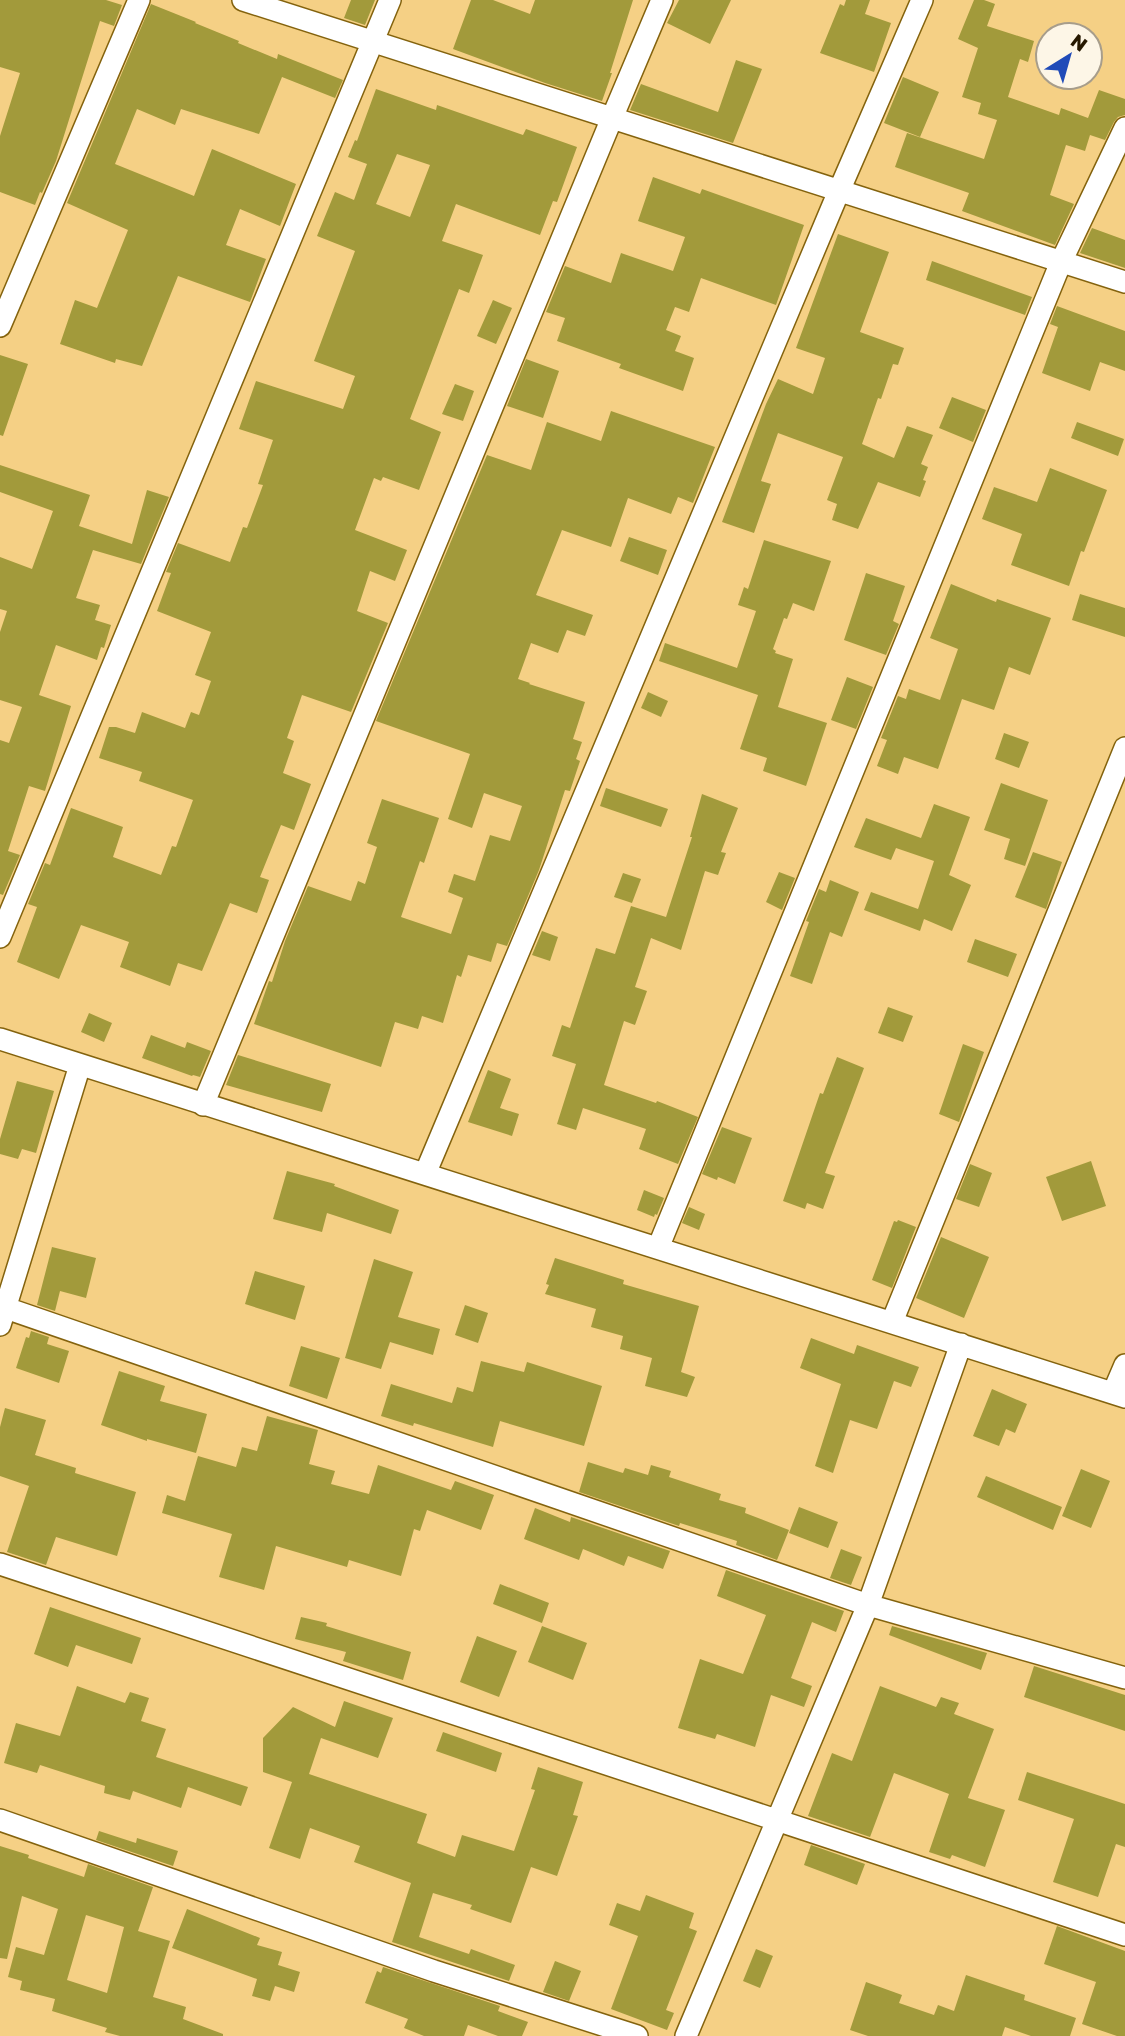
<svg xmlns="http://www.w3.org/2000/svg" width="1125" height="2036" font-family="'Golos Text',sans-serif">
	<style>
		.building { fill: #a29a3b; fill-rule: evenodd }
		.lines { fill: none; stroke-linecap: round; stroke-linejoin: round }
		.minor-casing { stroke: #84630e; stroke-width: 24 }
		.minor { stroke: #fff; stroke-width: 21 }
	</style>
	<rect width="100%" height="100%" fill="#f5d085"/>
	<path class="building" d="M0,0h106l16,5 -8,21 -14,-5 -44,140 -14,32 -2,-1 -5,13 -35,-13v-56l20,-63 -20,-6z
		M351,0h24l-10,25 -21,-7z
		M471,0h22l37,14 5,-14h98l-23,73h2l-10,28 -57,-18 -92,-34z
		M679,0h52l-21,44 -43,-21z
		M846,0h24l-5,14 26,9 -17,49 -54,-19 20,-49 4,2z
		M974,0h10l11,4 -8,22 47,15 -6,21 -8,-3 -12,38 51,18 2,-7 27,10 11,-28 26,9v16l-7,2 -4,5 -9,18 -15,-5 -5,16 -19,-6 -16,50 24,9 -19,41 -93,-34 7,-18 -74,-26 12,-34 77,26 13,-39 -19,-6 3,-11 -19,-6 16,-49 -20,-9z
		M151,4l45,18 -1,1 44,18 -1,2 39,16 1,-5 65,26 -8,18 -53,-21 -23,57 -78,-25 -6,16 -38,-16 -22,55 79,32 18,-47 84,35 -16,42 -40,-17 -14,36 40,14 -16,43 -72,-26 -36,90 -26,-7 -1,4 -55,-19 15,-44 22,8 31,-78 -61,-27z
		M736,60l26,9 -29,74 -103,-33 11,-26 77,28z
		M903,77l36,15 -19,45 -36,-14z
		M376,89l60,21 1,-5 86,30 3,-6 51,18 -20,55 -4,-1 -13,34 -84,-31 -14,37 41,14 -14,38 -10,-4 -49,130 31,13 -22,58 -36,-13 -2,4 -7,-3 -19,52 52,20 -12,31 -25,-10 -13,40 31,12 -37,89 -49,-17 -15,43 7,3 -11,32 28,11 -17,46 -13,-5 -21,52 9,3 -12,33 -27,-10 -28,68 -24,-8 -8,23 -50,-19 9,-25 -48,-17 -22,54 -42,-17 20,-55 -9,-3 17,-41 5,2 21,-57 52,19 -10,30 48,18 11,-29 4,1 17,-47 -54,-19 3,-9 -43,-14 10,-31h7l19,6 7,-21 43,16 6,-16 8,3 12,-34 -16,-6 16,-43 -54,-21 14,-38 -5,-1 12,-29 52,19 13,-35 4,1 16,-43 -5,-1 15,-44 -34,-11 17,-48 87,28 12,-33 -41,-15 41,-110 -38,-15 18,-44 19,8 13,-36 -19,-7 7,-17 2,1zM397,154l33,11 -20,52 -34,-13z
		M653,177l47,17 2,-5 102,36 -28,80 -75,-27 -12,34 -14,-5 -9,23 15,6 -6,15 19,7 -11,33 -64,-23 2,-4 -64,-23 8,-23 -19,-6 19,-46 46,17 10,-30 52,18 12,-34 -47,-16z
		M1092,228l33,12v28l-45,-15z
		M838,234l51,18 -29,80 44,16 -6,17 -5,-1 -12,35 -3,-1 -16,46 32,14 13,-32 26,9 -12,29 7,3 -5,13 3,1 -6,16 -42,-15 -20,47 -26,-9 5,-16 -10,-4 16,-43 -65,-24 -17,48 10,3 -17,49 -32,-11 44,-118 12,-25 35,15 12,-36 -29,-10z
		M932,261l100,36 -7,18 -99,-35z
		M493,300l19,8 -16,36 -19,-8z
		M1057,306l68,25v40l-25,-9 -10,29 -48,-18 16,-46 -8,-3z
		M0,355l28,9 -25,72 -3,-1z
		M526,359l33,12 -16,47 -36,-12z
		M455,384l19,7 -11,30 -21,-7z
		M952,397l34,13 -13,32 -34,-14z
		M611,411l104,36 -22,56 -15,-6 -7,17 -43,-16 -17,49 -49,-17 -26,65 57,20 -8,21 -18,-6 -9,23 -27,-10 -13,36 12,4 -1,1 56,18 -12,37 9,3 -6,17 4,2 -10,30 -5,-1 -26,80 -32,76 -10,-3 -6,19 -23,-7 -7,22 -4,-2 -14,48 -21,-7 -4,13 -23,-7 -14,45 -127,-43 15,-43 3,1 13,-41 23,-55 43,15 7,-20 7,3 12,-37 -10,-4 15,-44 57,19 -15,45 -4,-2 -19,56 50,17 12,-36 -15,-6 6,-18 21,7 15,-46 20,6 12,-35 -38,-13 -12,35 -24,-9 22,-65 -94,-33 111,-266 44,15 16,-48 54,19z
		M1077,422l47,17 -6,17 -47,-18z
		M0,465l90,30 -11,31 53,18 15,-54 22,7 -28,67 -48,-14 -17,48 24,7 -5,15 16,5 -7,23 -3,-1 -4,13 -41,-15 -17,50 32,11 -26,85 -16,-5 -21,65 12,4 -17,40 -3,-1v-154l9,3 13,-36 -22,-7v-68l7,-21 -7,-2v-52l32,12 21,-58 -53,-19z
		M1050,468l57,22 -23,62 -3,-1 -12,35 -58,-21 11,-31 -40,-15 12,-32 43,15z
		M629,537l38,13 -9,25 -38,-14z
		M764,540l67,21 -17,50 -21,-8 -6,16 -3,-1 -11,31 3,2 -1,2 18,6 -15,48 49,16 -21,63 -43,-15 4,-13 -27,-9 18,-54 -99,-34 6,-18 72,25 19,-57 -18,-6 6,-18 4,2z
		M866,573l39,13 -12,35 6,3 -13,31 -42,-15z
		M951,584l45,18 1,-3 54,19 -21,57 -21,-8 -15,43 -32,-11 -24,70 -34,-12 -6,17 -21,-8 10,-26 -6,-2 17,-42 8,3 3,-10 31,11 18,-51 -28,-11z
		M1080,594l45,14v29l-53,-17z
		M847,677l26,10 -17,42 -25,-9z
		M648,692l20,9 -7,16 -20,-9z
		M1004,733l25,9 -10,26 -24,-9z
		M1001,783l47,17 -23,66 -21,-7 6,-20 -26,-9z
		M606,788l62,21 -7,18 -61,-21z
		M702,794l36,14 -17,44 5,1 -8,22 -13,-4 -24,79 -30,-12 -16,49 12,4 -12,34 -11,-4 -20,64 52,18 1,-2 41,16 -20,47 -39,-15 7,-20 -63,-21 -7,22 -19,-6 19,-60 -24,-8 10,-31 8,3 26,-80 19,6 16,-48 35,11 26,-80h-2z
		M934,804l36,13 -21,58 22,10 -19,46 -28,-12 -4,12 -56,-21 7,-18 47,17 16,-48 -38,-13 -5,12 -37,-13 12,-29 55,20z
		M1033,852l29,10 -16,47 -31,-12z
		M779,872l16,6 -13,32 -16,-8z
		M623,873l18,6 -9,24 -18,-6z
		M830,880l29,12 -17,45 -12,-5 -18,52 -22,-8 19,-54 -3,-1 13,-32 7,3z
		M542,931l16,6 -8,24 -18,-6z
		M975,939l42,15 -9,23 -41,-15z
		M888,1007l25,9 -10,26 -25,-9z
		M89,1013l23,10 -8,19 -23,-10z
		M151,1035l34,13 2,-6 24,9 -11,26 -7,-2 -1,1 -50,-18z
		M963,1044l21,8 -25,70 -20,-8z
		M238,1055l93,29 -9,28 -96,-27z
		M837,1057l27,11 -39,105 10,3 -12,33 -16,-6 -2,6 -22,-8 37,-108 3,1z
		M488,1070l23,9 -11,29 19,6 -7,22 -44,-14z
		M17,1081l37,10 -18,62 -14,-4 -4,10 -18,-5v-15z
		M722,1127l30,11 -17,46 -17,-7 -1,3 -15,-6z
		M1091,1161l15,45 -44,15 -16,-44z
		M970,1164l22,9 -13,34 -23,-8z
		M287,1171l48,13 -1,2 65,24 -8,24 -64,-21 -5,19 -49,-13z
		M644,1190l20,8 -7,17 -2,-1 -1,3 -17,-7z
		M689,1207l16,7 -6,16 -17,-7z
		M898,1220l18,7 -24,61 -20,-8 22,-59 3,1z
		M941,1237l48,20 -25,61 -48,-20z
		M52,1247l44,11 -10,40 -26,-7 -5,20 -18,-6z
		M555,1258l69,22 -1,4 76,22 -18,66 14,5 -8,20 -42,-11 7,-28 -32,-9 3,-13 -32,-9 5,-18 -51,-15 4,-9 -3,-1z
		M374,1259l39,13 -15,45 42,12 -7,26 -43,-13 -9,27 -36,-11z
		M255,1271l50,15 -10,34 -50,-16z
		M465,1305l23,8 -10,30 -23,-8z
		M31,1331l18,6 -2,7 22,7 -10,32 -43,-15 10,-31 3,1z
		M811,1338l43,16 3,-9 62,22 -8,20 -17,-6 -17,48 -27,-9 -17,53 -18,-7 26,-82 -41,-16z
		M301,1346l39,12 -13,41 -38,-13z
		M481,1361l43,11 3,-10 75,24 -18,60 -84,-25 -7,26 -79,-24 -1,3 -32,-10 10,-32 61,19 5,-16 16,5z
		M119,1371l46,15 -5,15 47,13 -11,39 -49,-14v2l-46,-16z
		M992,1389l35,15 -12,29 -9,-4 -7,17 -26,-10z
		M5,1408l41,12 -11,35 41,13 -1,5 61,19 -19,64 -61,-19 -10,28 -39,-13 22,-66 -29,-10v-49z
		M267,1416l51,14 -9,34 26,7 -4,13 38,10 9,-29 73,25 4,-9 39,14 -13,35 -54,-20 -7,21 -6,-2 -13,47 -52,-16 -2,7 -71,-21 -12,44 -45,-13 13,-43 -70,-21 5,-18 18,6 13,-45 38,11 6,-20 15,4z
		M588,1462l35,11 2,-5 23,7 3,-10 20,6 -2,6 52,17 -2,6 27,8 -1,5 44,17 -12,30 -41,-15 1,-4 -57,-18 -1,3 -100,-34z
		M1081,1469l29,12 -19,47 -29,-12z
		M986,1476l76,31 -9,23 -76,-33z
		M799,1507l39,15 -10,26 -39,-15z
		M535,1508l35,14 1,-5 99,34 -7,18 -35,-13 -4,10 -41,-17 -4,11 -55,-21z
		M841,1549l21,8 -11,28 -21,-7z
		M726,1570l118,41 -8,21 -24,-10 -21,56 21,8 -8,21 -33,-12 -16,52 -38,-13 -2,5 -37,-11 22,-69 43,15 23,-59 -49,-19z
		M500,1584l49,19 -7,20 -49,-19z
		M50,1607l91,31 -9,26 -56,-19 -8,22 -34,-13z
		M301,1617l26,6 -1,3 85,26 -8,28 -60,-19 3,-9 -51,-13z
		M542,1626l45,17 -14,37 -45,-18z
		M892,1626l95,27 -6,17 -92,-35z
		M477,1636l40,15 -18,46 -39,-15z
		M1034,1666l91,29v36l-101,-34z
		M77,1686l48,17 5,-11 19,6 -8,23 25,8 -10,28 92,30 -7,19 -53,-19 -7,21 -48,-17 -3,9 -26,-7 1,-7 -65,-21 -3,8 -33,-10 12,-40 44,13z
		M880,1686l56,21 5,-10 18,6 -5,11 40,15 -26,69 37,12 -20,57 -33,-12 -2,4 -21,-7 20,-58 -55,-21 -24,64 -62,-21 24,-63 20,8z
		M344,1701l49,17 -15,40 -57,-20 -12,36 118,40 -10,29 38,14 7,-22 52,16 21,-61 -4,-1 7,-22 45,15 -10,33 5,1 -21,60 -26,-9 -20,56 -41,-14 2,-4 -39,-12 -14,44 50,17 2,-5 44,16 -6,16 -117,-39 19,-59 -57,-21 6,-16 -50,-18 -10,31 -31,-11 23,-66 -29,-10v-34l30,-31 42,20z
		M443,1732l59,21 -6,19 -60,-21z
		M1027,1772l98,32v43l-9,-3 -18,53 -45,-15 21,-63 -56,-19z
		M99,1831l37,12 1,-5 41,13 -5,15 -77,-26z
		M811,1845l54,19 -8,21 -53,-20z
		M0,1846l29,9 -1,3 56,19 4,-13 65,23 -15,44 32,10 -17,56 33,10 -3,12 40,15v2h-103l-15,-4 2,-4 -55,-17 3,-12 -35,-9 2,-9 -14,-4 8,-30 28,8 14,-46 -36,-13 -15,63 -7,-1zM86,1915l38,12 -17,66 -40,-13z
		M646,1895l48,18 -5,15 8,3 -31,79 8,3 -7,17 -56,-21 27,-73 -29,-11 8,-22 23,8z
		M187,1909l73,29 -3,7 25,7 -4,13 22,7 -6,20 -19,-6 -5,15 -18,-5 5,-17 -85,-31z
		M1057,1926l68,25v85h-8l-35,-12 14,-42 -52,-18z
		M756,1949l17,7 -13,32 -17,-7z
		M555,1961l26,10 -12,30 -26,-9z
		M383,1967l117,39 -2,5 30,11 -6,14h-24l-30,-11 -4,11h-40l-20,-8 4,-9 -43,-16 12,-32 4,2z
		M966,1975l59,20 -1,5 52,18 -6,18h-39l-26,-9 -3,9h-134l-18,-6 16,-48 36,13 -3,8 35,12 4,-10 16,6z"/>
	<g class="lines">
		<g class="minor-casing">
			<path id="minor" d="M243,0l882,282
				M0,326l139,-326
				M0,937l390,-937
				M0,1039l1125,358
				M203,1105l409,-987 50,-118
				M425,1174l414,-983 83,-191
				M658,1248l403,-986 64,-134
				M0,1306l868,299 257,73
				M892,1322l233,-574
				M0,1325l80,-260
				M1113,1393l12,-28
				M0,1564l1125,371
				M0,1820l434,151 203,65
				M686,2036l182,-431 93,-261"/>
		</g>
		<use href="#minor" class="minor"/>
	</g>
	<g transform="translate(1069 56) rotate(37)"><circle r="33" fill="#fdf6e7" stroke="#a79d8b" stroke-width="2"/>
	<path d="M0-5L12 26L0 18L-12 26Z" fill="#204bb8"/>
	<text y="-10" font-size="19" font-weight="bold" text-anchor="middle" fill="#261800">N</text>
	</g>
</svg>
